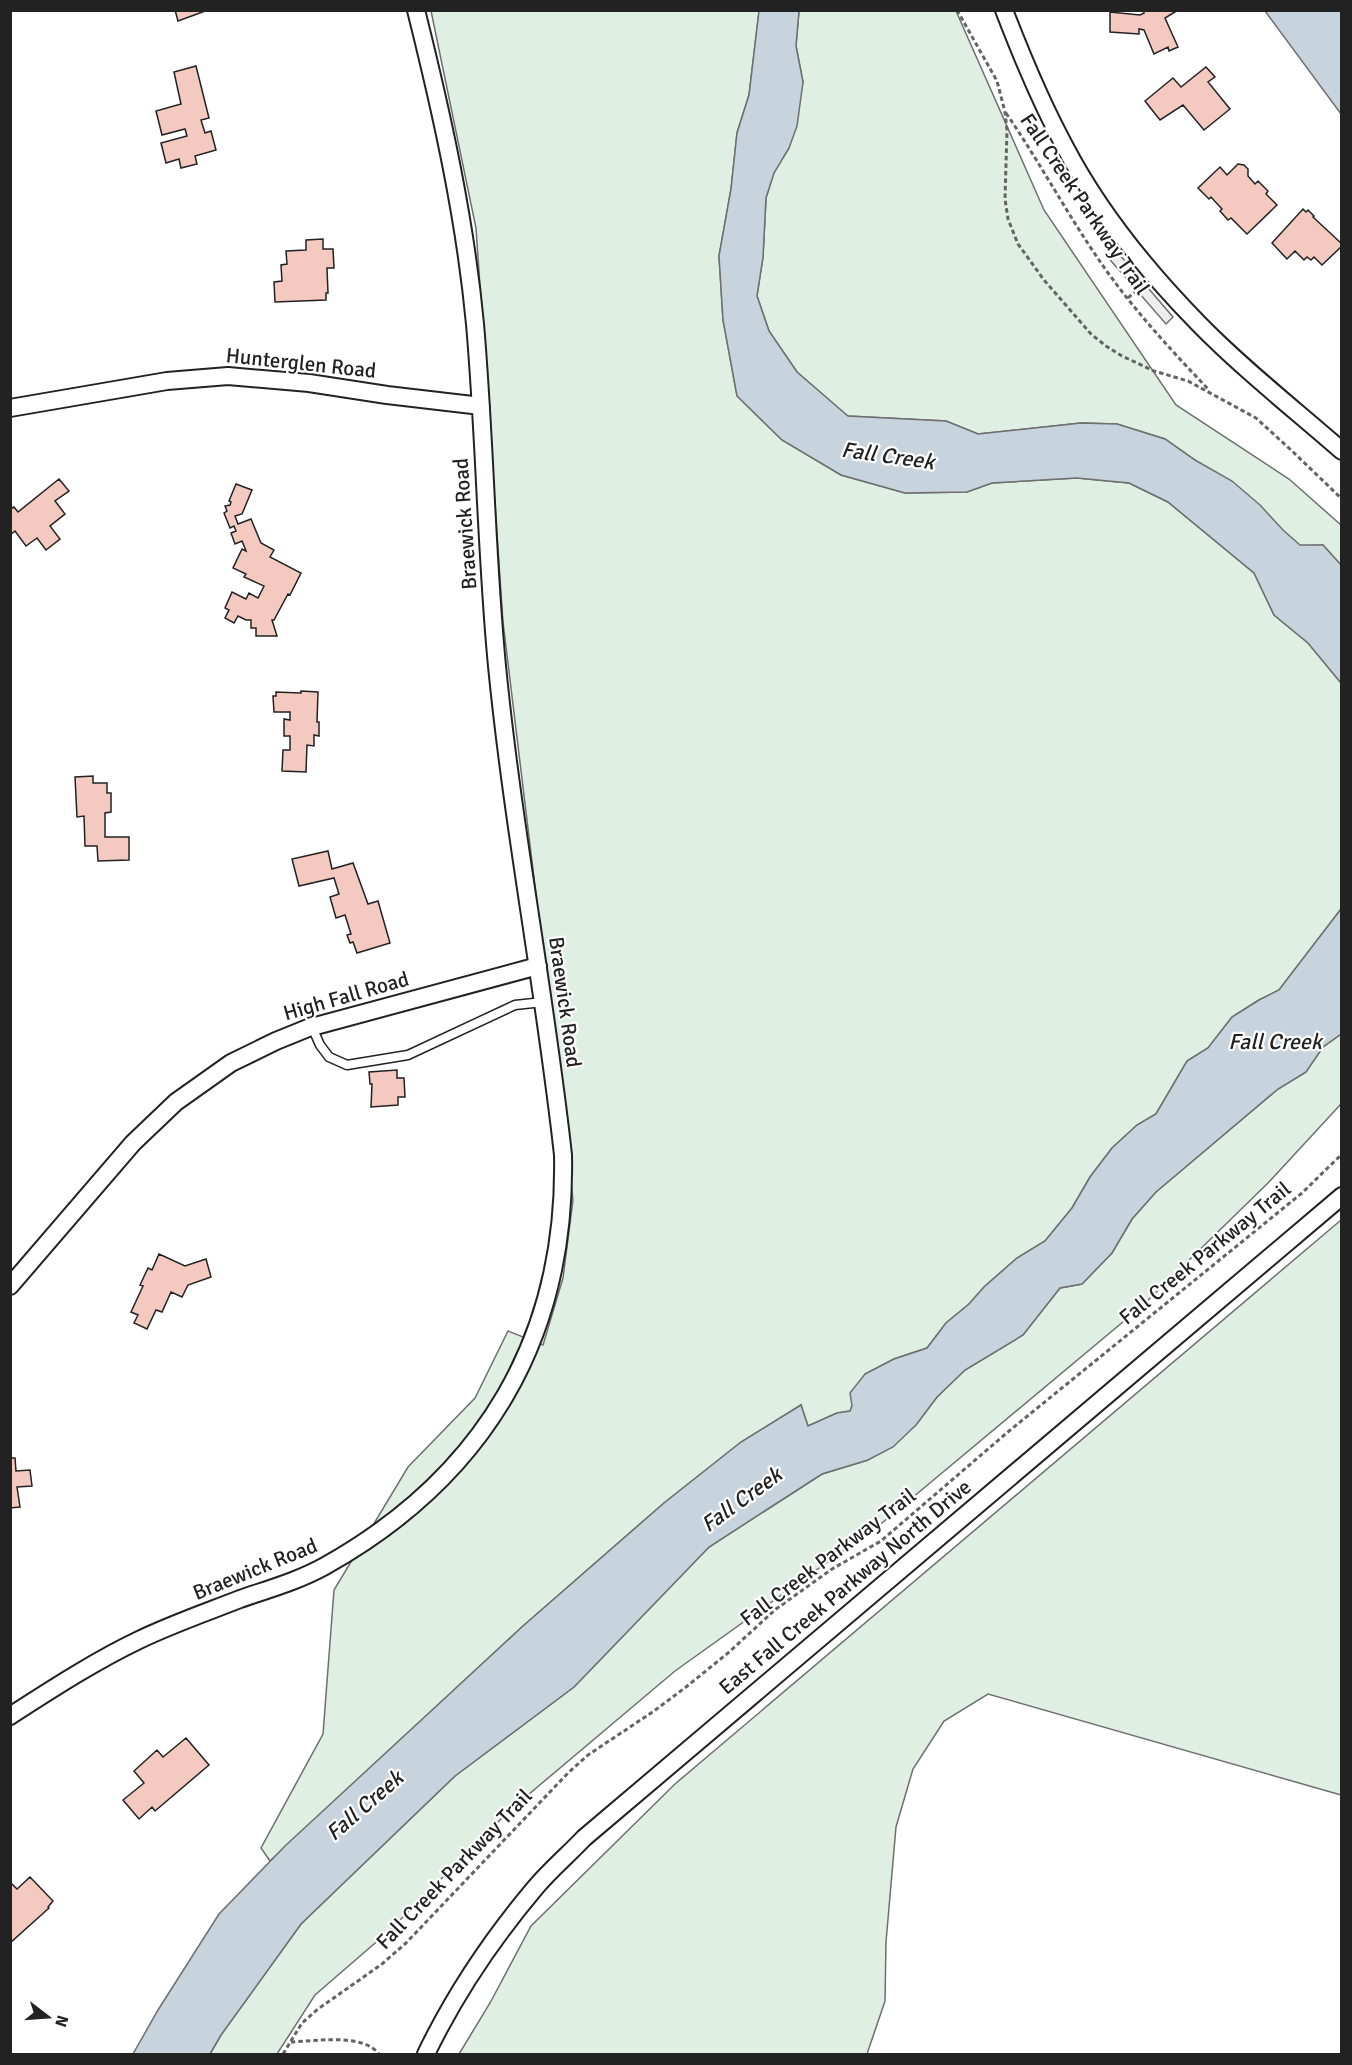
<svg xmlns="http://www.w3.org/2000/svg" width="1352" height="2065" font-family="Signika,sans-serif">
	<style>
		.green { fill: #e0efe3; stroke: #6f6f6f; stroke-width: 1.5 }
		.parking { fill: #ededed; stroke: #6f6f6f; stroke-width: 1.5 }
		.water { fill: #c7d3dd; stroke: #6f6f6f; stroke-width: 1.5 }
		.building { fill: #f3c9c0; stroke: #222; stroke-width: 1.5 }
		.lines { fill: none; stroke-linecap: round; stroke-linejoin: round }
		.lane-casing { stroke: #222; stroke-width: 11 }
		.street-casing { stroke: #222; stroke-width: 20 }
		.path { stroke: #646464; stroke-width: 3; stroke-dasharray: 4.5 3; stroke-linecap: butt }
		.lane { stroke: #fff; stroke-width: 8 }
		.street { stroke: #fff; stroke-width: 16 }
		.labels { text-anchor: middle; stroke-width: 4.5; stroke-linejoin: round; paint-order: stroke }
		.street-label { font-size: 21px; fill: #222; stroke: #fff }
		.water-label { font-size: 22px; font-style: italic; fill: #222; stroke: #fff }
	</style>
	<rect width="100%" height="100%" fill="#fff"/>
	<path class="green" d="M431,11h328l-10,84 -12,38 -6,56 -12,67 4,64 14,76 45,44 59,35 64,18 62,-1 25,-9 85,-5 52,5 39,19 86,71 20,42 34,28 33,40v226l-62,81 -20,10 -27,17 -24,31 -21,13 -31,53 -19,11 -25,23 -22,29 -18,31 -27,33 -28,17 -33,29 -15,17 -23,19 -19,25 -33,11 -29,15 -15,37 -13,2 -29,13 -7,-21 -60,37 -77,61 -141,123 -253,235 -9,-13 62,-114 11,-144 74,-123 67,-69 33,-67 35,14 20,-67 10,-78 -70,-578 -27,-394z
		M799,11h157l88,199 132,195 113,74 52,46v40l-18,-20 -23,1 -105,-86 -30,-21 -48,-15 -36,-1 -103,11 -32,-13 -99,-5 -50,-44 -28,-41 -12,-35 6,-39 3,-59 8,-26 15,-24 14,-66 -7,-36z
		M1341,1034v70l-73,79 -126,123 -260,217 -207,148 -166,140 -120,120 -74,64 -38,59h-67l11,-19 80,-111 154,-148 119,-89 135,-140 113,-73 46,-14 48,-35 21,-28 28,-27 58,-35 37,-47 22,-4 30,-31 20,-34 24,-27 122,-103 28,-17 17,-25z
		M1341,1220v575l-353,-101 -44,27 -31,48 -17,58 -10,115 -1,59 -18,53h-408l31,-51 41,-77 144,-142z"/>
	<path class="parking" d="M1113,247l60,70 -7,7 -61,-70z"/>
	<path class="water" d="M759,11h40l-3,35 7,36 -6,44 -8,22 -15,25 -8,25 -3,59 -6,39 12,35 28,41 51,44 98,5 32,13 103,-11 36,1 48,15 30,21 37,21 28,24 23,25 17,15h23l18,20v118l-33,-40 -34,-28 -20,-42 -86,-71 -39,-19 -52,-5 -85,5 -25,9 -62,1 -64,-18 -59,-35 -45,-44 -14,-76 -4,-64 12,-67 6,-56 12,-38z
		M1265,11h76v103z
		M1341,909v125l-18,13 -17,25 -28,17 -122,103 -24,27 -20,34 -30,31 -22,4 -37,47 -58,35 -28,27 -21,28 -23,22 -25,13 -46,14 -113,73 -135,140 -119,89 -154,148 -80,111 -11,19h-77l25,-44 61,-96 66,-68 238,-220 141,-123 77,-61 60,-37 7,21 29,-13 13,-2 2,-5 -2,-13 15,-19 29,-15 33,-11 19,-25 23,-19 15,-17 33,-29 28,-17 27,-33 18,-31 22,-29 25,-23 19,-11 31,-53 21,-13 24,-31 27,-17 20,-10z"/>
	<path class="building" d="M175,10h33l-30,11z
		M1178,10l-13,8 13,29 -9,4 -1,-4 -14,7 -10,-24 -5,-1v5l-29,-2v-20l30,3 4,-2v-3z
		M196,66l13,52 -8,2 4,13 6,-2 5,19 -21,6 2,8 -16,4 -2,-9 -13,4 -5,-20 26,-7 -2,-7 -23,6 -6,-24 25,-7 -7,-32z
		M1206,67l9,10 -7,5 22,27 -26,21 -21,-25 -23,15 -15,-19 28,-23 8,9z
		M1238,164l6,1 4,4v7l7,8 3,-3 10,10 -2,3 11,11 -30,29 -16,-16 -3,2 -8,-9 2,-2 -11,-12 -2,2 -11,-11 22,-21 7,8z
		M1303,209l3,3 2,-2 6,6 -1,1 29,27v2l-20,19 -8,-8 -3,3 -4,-3 -3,3 -9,-9 -8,8 -15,-16z
		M323,239v10h10l1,19h-7l1,25h-2v7l-51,2 -1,-20 8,-1 -1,-16 6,-1 -1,-13 20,-1v-10z
		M59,479l10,12 -14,10 10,13 -15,12 10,13 -14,11 -9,-12 -11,8 -11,-15 -5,4v-26l4,-2 4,5z
		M236,484l16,6 -10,24 -7,2 3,8 13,-5 10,24 13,7 -4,7 31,16 -11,22 -2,-1 -14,26h-2l5,16h-21v-8h-5v-8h-5l-8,-4 -4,7 -9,-5 4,-8 -4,-2 7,-16 14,7 3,-6 9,5 6,-12 -20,-9 2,-3 -13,-6 9,-19 4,2 -4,-10 -7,3 -4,-11 5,-2 -2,-5 -4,2 -6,-15 3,-2 -2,-5 5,-1 1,-3 -2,-1z
		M301,691l17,1 -1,30h2v14l-5,-1v11l-7,-1 -1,27 -24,-1 1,-21h7v-14h-6v-17l6,1v-8h-16l-1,-16h3v-4l25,1z
		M93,776v7h14v10h4v19l-6,1v24h24v23l-31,1 -1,-15h-12l-1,-30 -7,1 -2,-40z
		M328,851l4,18 21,-6 15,41 10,-3 12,42 -33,10 -4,-11 -3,1 -3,-8 4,-1 -6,-19 -9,3 -6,-21 9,-3 -5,-16 -35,8 -7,-27z
		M397,1070v8h7l1,19h-7v8l-27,2 1,-23h-2l-1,-12z
		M159,1254l26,12 21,-7 5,18 -23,8 -6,12 -11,-5 -9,20 -6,-2 -9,19 -13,-6 4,-8 -7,-3 12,-26 -3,-1 8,-17 4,2z
		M10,1458h5l1,13 14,-1 2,16 -15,1 3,20 -10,1z
		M186,1738l23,27 -54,46 -3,-4 -13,12 -16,-19 21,-17 -10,-12 23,-21 6,7z
		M30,1877l23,24 -5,6 1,1 -39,35v-61l7,7z"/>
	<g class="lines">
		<g class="lane-casing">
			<path id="lane" d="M312,1027l8,18 9,12 18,8 61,-10 107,-50 28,-3"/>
		</g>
		<g class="street-casing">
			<path id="street" d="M1004,10c18,47 37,93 61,137 34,65 83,125 134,177 44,45 95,85 143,127
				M10,408l157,-27 61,-5 81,7 78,12 94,11
				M10,1286l123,-143 43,-41 55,-39 45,-22 32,-13 230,-62
				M10,1716c42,-27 85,-55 129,-76 33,-16 68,-28 101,-41 29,-10 58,-18 85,-33 159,-89 242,-228 238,-411 -18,-164 -50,-326 -66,-489 -11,-114 -12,-228 -22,-342 -10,-106 -33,-210 -59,-314
				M426,2054c29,-60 66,-115 109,-166 15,-18 33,-33 49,-50l758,-642"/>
		</g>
		<path class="path" d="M957,10l40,71 8,31 2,18 -2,69 3,20 10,25 26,36 47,54 15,12 16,10 32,15 34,10 68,37 35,32 51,49
			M1006,113c33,48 60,99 93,147 32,47 71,89 110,130
			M1128,298l14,-13
			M291,2042c24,-1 72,-9 88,12
			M283,2054l19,-31 16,-14 64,-45 24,-21 162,-170 20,-18 66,-44 32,-24 42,-34 48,-44 56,-40 49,-28 128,-110 293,-238 40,-39"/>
		<use href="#lane" class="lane"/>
		<use href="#street" class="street"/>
	</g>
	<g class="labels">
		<g class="street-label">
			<text transform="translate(1085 204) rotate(56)" y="7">Fall Creek Parkway Trail</text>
			<text transform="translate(301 363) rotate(6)" y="7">Hunterglen Road</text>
			<text transform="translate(465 524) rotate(-94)" y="7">Braewick Road</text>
			<text transform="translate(346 996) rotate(-16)" y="7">High Fall Road</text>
			<text transform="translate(565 1002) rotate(82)" y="7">Braewick Road</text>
			<text transform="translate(1205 1253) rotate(-39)" y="7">Fall Creek Parkway Trail</text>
			<text transform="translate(828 1557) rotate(-37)" y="7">Fall Creek Parkway Trail</text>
			<text transform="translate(255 1569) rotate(-22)" y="7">Braewick Road</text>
			<text transform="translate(845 1587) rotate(-40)" y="7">East Fall Creek Parkway North Drive</text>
			<text transform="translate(454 1869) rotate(-46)" y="7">Fall Creek Parkway Trail</text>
		</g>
		<g class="water-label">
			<text transform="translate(888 455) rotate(8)" y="8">Fall Creek</text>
			<text x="1275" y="1049">Fall Creek</text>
			<text transform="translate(741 1499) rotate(-36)" y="8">Fall Creek</text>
			<text transform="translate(364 1805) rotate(-41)" y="8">Fall Creek</text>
		</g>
	</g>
	<rect width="1352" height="2065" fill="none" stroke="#222222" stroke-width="24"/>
	<g transform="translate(48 2017) rotate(107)" stroke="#ffffff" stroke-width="4.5" paint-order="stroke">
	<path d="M0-4.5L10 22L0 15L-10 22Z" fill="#222222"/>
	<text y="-9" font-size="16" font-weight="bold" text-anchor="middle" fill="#222222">N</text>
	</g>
</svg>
